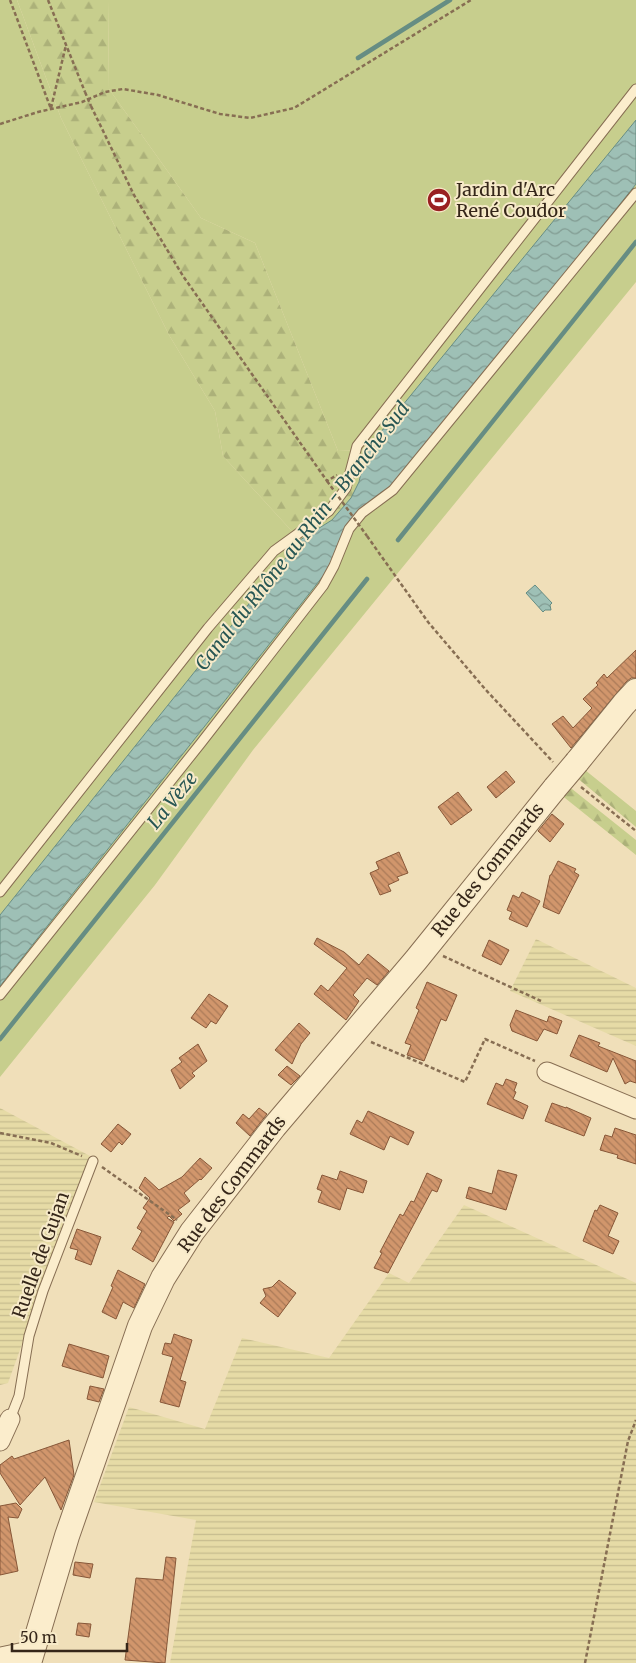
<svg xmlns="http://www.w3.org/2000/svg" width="636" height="1663" font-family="Merriweather,serif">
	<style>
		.farmland { fill: url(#farmland-rules) }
		.green { fill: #c7ce8d }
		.forest { fill: url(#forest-firs) }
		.water { fill: url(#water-waves); stroke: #668d83 }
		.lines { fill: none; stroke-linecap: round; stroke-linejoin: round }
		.stream { stroke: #668d83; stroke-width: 4.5 }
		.building { fill: url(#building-back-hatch); stroke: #875738 }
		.service-casing { stroke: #876e53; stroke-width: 11 }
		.minor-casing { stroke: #876e53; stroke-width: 21 }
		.tertiary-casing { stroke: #876e53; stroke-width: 26 }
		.path { stroke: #876e53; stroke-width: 2.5; stroke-dasharray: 4 2.5; stroke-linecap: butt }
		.service { stroke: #fbedcc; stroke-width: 9 }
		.minor { stroke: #fbedcc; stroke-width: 19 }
		.tertiary { stroke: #fbedcc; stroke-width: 24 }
		.tertiary-bridge-casing { stroke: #876e53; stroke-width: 26; stroke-linecap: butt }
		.path-bridge { stroke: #876e53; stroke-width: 2.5; stroke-dasharray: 4 2.5; stroke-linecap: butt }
		.tertiary-bridge { stroke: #fbedcc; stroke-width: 24 }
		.labels { text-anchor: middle; stroke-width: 4; stroke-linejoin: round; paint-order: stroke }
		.poi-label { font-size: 18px; fill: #352619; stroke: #f7eac9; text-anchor: start }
		.street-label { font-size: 18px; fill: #352619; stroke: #f7eac9 }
		.water-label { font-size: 19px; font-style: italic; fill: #275653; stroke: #f7eac9 }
	</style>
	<defs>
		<pattern id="farmland-rules" width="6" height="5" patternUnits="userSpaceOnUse" patternTransform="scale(1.25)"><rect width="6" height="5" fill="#e6dba6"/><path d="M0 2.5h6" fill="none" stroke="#c6bc8e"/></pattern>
		<pattern id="forest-firs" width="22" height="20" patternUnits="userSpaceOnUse" patternTransform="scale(1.25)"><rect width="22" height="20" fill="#c7ce8d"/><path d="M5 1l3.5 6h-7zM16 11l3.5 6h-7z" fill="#acb179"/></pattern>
		<pattern id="water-waves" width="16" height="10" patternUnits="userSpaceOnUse" patternTransform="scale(1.25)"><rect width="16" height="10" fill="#9ec0b6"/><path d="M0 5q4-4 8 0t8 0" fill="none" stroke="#829c93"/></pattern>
		<pattern id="building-back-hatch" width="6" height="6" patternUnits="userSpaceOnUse" patternTransform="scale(1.25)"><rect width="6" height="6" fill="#d1966c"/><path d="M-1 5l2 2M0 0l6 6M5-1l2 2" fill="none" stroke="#aa7a58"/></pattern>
	</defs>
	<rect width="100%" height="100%" fill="#f0dfb9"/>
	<path class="farmland" d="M536,939l100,49v58l-126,-55z
		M0,1108l90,48 -82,227 -8,2z
		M464,1205l172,78v380h-466l26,-143 -102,-18 35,-95 76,22 37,-91 87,20 60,-85 20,10z"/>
	<path class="green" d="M0,0h17l44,118 108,217 46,76 8,45 77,84 -300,375z
		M108,0h528v120l-270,330 -28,1 -83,-208 -54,-25 -92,-129z
		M636,184v98l-383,468 -98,135 -155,192v-91l327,-415 23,-48 27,-27 18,-10z"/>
	<path class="forest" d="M17,0h91l1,89 92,129 54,25 83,208 28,-1 -7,32 -8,16 -19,22 -32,20 -77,-84 -8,-45 -46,-76 -108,-217z
		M585,770l51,41v16l-60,-50z
		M567,785l69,55v15l-76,-61z"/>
	<path class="water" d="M636,120v64l-241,302 -18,10 -27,27 -23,48 -327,415v-71l300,-375 32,-20 19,-22 8,-16 7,-32z
		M535,585l17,18 -2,2 1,5h-6l-2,2 -17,-19z"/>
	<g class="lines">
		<path class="stream" d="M358,58l92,-58
			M398,540l238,-298
			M0,1039l367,-460"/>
	</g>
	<path class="building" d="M636,650v28h-5l-5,4 -55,66 -19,-24 11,-8 10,12 19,-20 -9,-9 15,-14 -2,-2 8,-9 3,4z
		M506,771l9,11 -19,16 -9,-11z
		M458,792l14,18 -21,15 -13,-18z
		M552,814l12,10 -14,18 -12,-11z
		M399,852l9,21 -11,4 2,3 -11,5 3,6 -11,4 -10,-22 9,-4 -3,-7z
		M558,861l18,8 -2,3 5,3 -20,39 -16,-7 7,-32h1z
		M522,892l18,9 -13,26 -18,-8 3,-7 -5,-2 6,-15 6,3z
		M317,938l27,14 15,13 9,-11 21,17 -12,14 -10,-7 -14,17 6,6 -13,19 -32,-26 7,-9 7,6 19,-23 -33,-24z
		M489,940l20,10 -8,15 -19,-9z
		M427,982l30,13 -11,26 -5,-2 -17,42 -17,-6 4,-10 -6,-2 14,-33 -3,-2z
		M209,994l19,12 -12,18 -5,-3 -5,7 -15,-10z
		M516,1010l31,12 2,-6 13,5 -5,13 -13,-5 -7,12 -25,-10 -2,-6z
		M299,1023l11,10 -9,11 -9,20 -17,-14z
		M579,1035l21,8 -2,3 38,15v22l-6,-2 -5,3 -12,-26 -6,14 -37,-16z
		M198,1044l9,17 -15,12 3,3 -15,13 -9,-19 11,-8 -3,-4z
		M287,1066l13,10 -9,9 -13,-10z
		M506,1079l11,4 -3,8 2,1 -3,7 15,7 -5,13 -36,-15 9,-21 7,3z
		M552,1103l14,5v-1l25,11 -7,18 -39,-15z
		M259,1108l8,6 -17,22 -14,-13 7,-9 6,5z
		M368,1111l46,21 -6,13 -18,-9 -6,14 -34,-16 7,-14 5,3z
		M118,1124l13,10 -9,11 -3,-3 -8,10 -10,-8z
		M615,1128l21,7v29l-19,-6 1,-3 -18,-5 5,-15 7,2z
		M200,1158l12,10 -11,12 -1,-1 -16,14 6,8 -12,9 4,4 -8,7 -5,-5 -2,2 7,4 -21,40 -21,-13 10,-18 -5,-3 10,-17 -4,-3 7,-10 -11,-10 6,-11 14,13 23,-13z
		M498,1170l19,5 -11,35 -40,-12 3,-11 23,7z
		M340,1171l27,10 -4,12 -16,-5 -7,22 -22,-8 4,-11 -5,-2 5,-14 15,5z
		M427,1173l15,7 -5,12 -5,-2 -44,83 -14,-5 8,-15 -2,-1 20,-38 3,2 8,-15 3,1z
		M600,1205l18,8 -10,23 11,5 -6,13 -30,-13 12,-31 2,1z
		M77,1229l24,8 -10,28 -16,-6 3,-9 -8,-2z
		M118,1270l27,14 -11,24 -11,-6 -7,17 -14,-7 11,-25 -2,-1z
		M279,1280l17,13 -18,24 -18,-14 6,-7 -3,-7 9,-2z
		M174,1334l18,6 -12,40 6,2 -7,25 -19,-5 13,-45 -11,-3 3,-11 6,1z
		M69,1344l40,12 -6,22 -41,-12z
		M90,1386l14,3 -5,13 -12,-3z
		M69,1440l5,35 -13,35 -16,-33 -25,28 -20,-32v-8l12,-9 2,3z
		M16,1503l6,6 -4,9 -10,-1 10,54 -18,4v-69z
		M166,1557l10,1 -11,105 -40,-3 11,-82 27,2z
		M75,1562l18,2 -3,14 -17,-3z
		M78,1623l13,1 -2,13 -13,-2z"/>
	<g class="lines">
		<g class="service-casing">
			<path id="service" d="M0,892l208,-264 66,-77 55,-40 17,-23 11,-42 279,-357
				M0,995l201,-252 122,-157 11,-20 15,-37 13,-16 31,-23 243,-297
				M10,1419l9,-23 10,-60 14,-45 50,-130"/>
		</g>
		<g class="minor-casing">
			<path id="minor" d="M547,1072l89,37
				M0,1441l10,-22
				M1,1657l33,-7"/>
		</g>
		<g class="tertiary-casing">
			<path id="tertiary" d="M577,762l47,-58 12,-13
				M29,1663l38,-127 55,-158 18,-52 23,-48 29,-46 82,-105 142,-167 139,-172"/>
		</g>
		<path class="path" d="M10,0l41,109
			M48,0l37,92
			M91,106l43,89 49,81 144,205 10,-6
			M51,108l15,-63
			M0,124l38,-12 44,-10 23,-10 18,-3 35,6 62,19 30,4 44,-10 177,-108
			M367,536l61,86 57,67 68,73
			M581,787l55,44
			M443,956l98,45
			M371,1042l94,40 20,-43 50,22
			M0,1133l51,10 31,13
			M102,1167l75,53
			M585,1663l43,-222 8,-21"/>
		<use href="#service" class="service"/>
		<use href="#minor" class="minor"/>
		<use href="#tertiary" class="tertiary"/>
		<g class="tertiary-bridge-casing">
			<path id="tertiary-bridge" d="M555,788l22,-26"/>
		</g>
		<path class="path-bridge" d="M85,92l6,14
			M327,481l40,55"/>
		<use href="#tertiary-bridge" class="tertiary-bridge"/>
	</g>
	<defs>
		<g id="stadium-disc" transform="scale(1.25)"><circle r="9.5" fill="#992021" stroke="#f7eac9"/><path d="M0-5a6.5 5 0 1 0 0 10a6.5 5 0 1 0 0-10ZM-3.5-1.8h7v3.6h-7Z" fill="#fff"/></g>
	</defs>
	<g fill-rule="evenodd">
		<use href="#stadium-disc" x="439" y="200"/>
	</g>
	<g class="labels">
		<g class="poi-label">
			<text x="456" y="196">Jardin d'Arc<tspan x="456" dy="21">René Coudor</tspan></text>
		</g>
		<g class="street-label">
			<text transform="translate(488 870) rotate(-51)" y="6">Rue des Commards</text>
			<text transform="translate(232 1184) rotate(-53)" y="6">Rue des Commards</text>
			<text transform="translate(41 1255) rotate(-70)" y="6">Ruelle de Gujan</text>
		</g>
		<g class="water-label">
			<text transform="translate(302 536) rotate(-52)" y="7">Canal du Rhône au Rhin - Branche Sud</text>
			<text transform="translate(172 800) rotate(-51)" y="7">La Vèze</text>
		</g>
	</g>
	<path d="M12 1643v8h115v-8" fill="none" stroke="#352619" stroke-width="2.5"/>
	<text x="20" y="1643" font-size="15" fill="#352619" stroke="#f7eac9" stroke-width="4" paint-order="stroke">50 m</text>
</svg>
